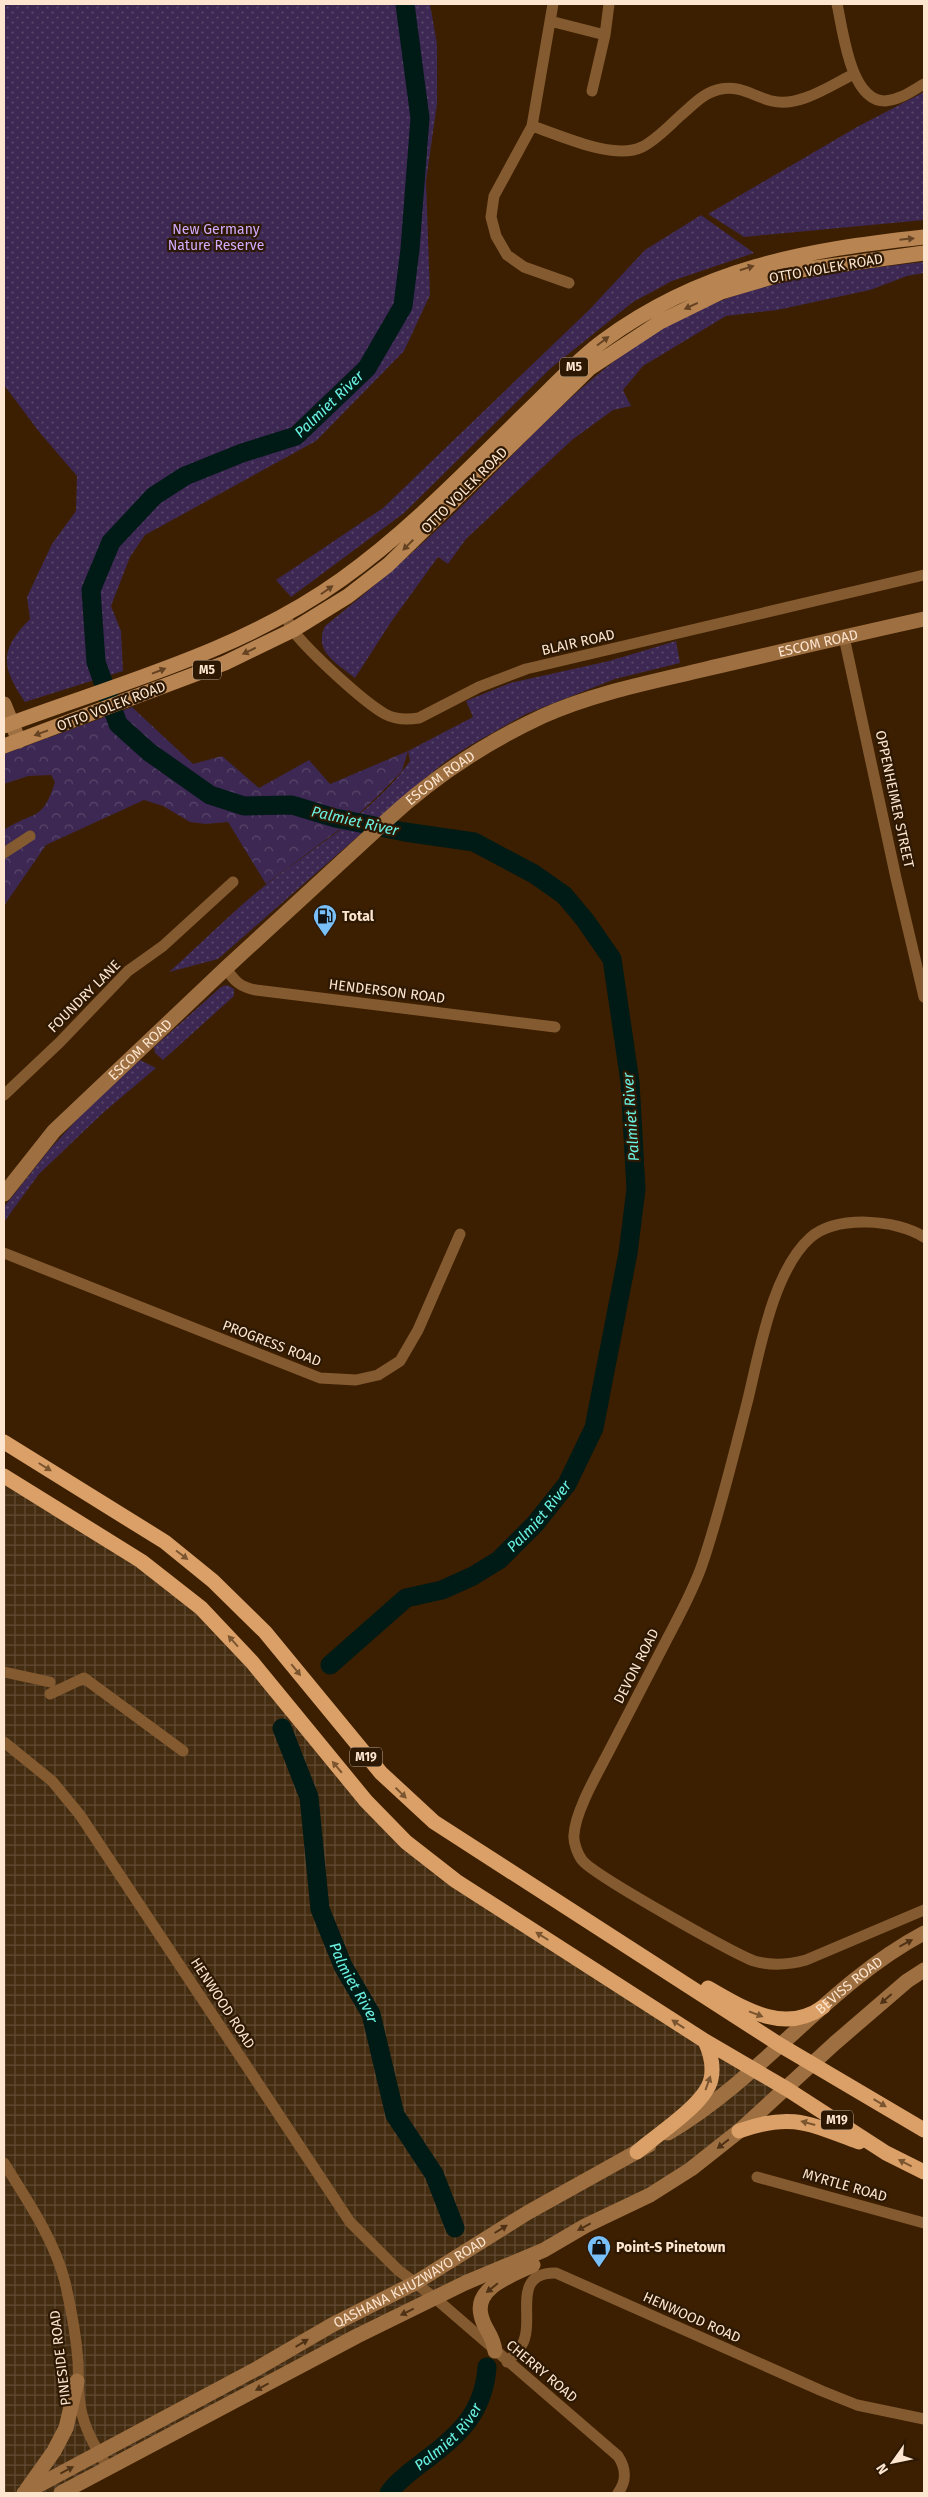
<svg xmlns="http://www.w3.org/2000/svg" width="928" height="2497" font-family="'Fira Sans',sans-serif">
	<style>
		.industrial { fill: url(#industrial-grid) }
		.green { fill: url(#green-dots) }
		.forest { fill: url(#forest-crowns) }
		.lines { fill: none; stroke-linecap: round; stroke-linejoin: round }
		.river { stroke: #001a16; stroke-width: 19 }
		.street { stroke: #845a30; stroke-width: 11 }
		.secondary { stroke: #9e6f40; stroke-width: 15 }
		.primary { stroke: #b88451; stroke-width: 15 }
		.highway { stroke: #daa067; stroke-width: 15 }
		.oneway { fill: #654322 }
		.oneway2 { fill: #7b5530 }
		.oneway3 { fill: #4f3215 }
		.labels { text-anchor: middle; stroke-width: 4.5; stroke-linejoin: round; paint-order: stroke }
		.shield { fill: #2d1803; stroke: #bfa892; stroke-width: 1 }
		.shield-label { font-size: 12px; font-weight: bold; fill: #fde5cf }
		.park-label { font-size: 14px; fill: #d1abff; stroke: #2d1803 }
		.street-label { font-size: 14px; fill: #fde5cf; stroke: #2d1803 }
		.poi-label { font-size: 14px; font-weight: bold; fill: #fde5cf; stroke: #2d1803; text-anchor: start }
		.water-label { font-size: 15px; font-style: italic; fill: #6af2e2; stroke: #2d1803 }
	</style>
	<defs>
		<pattern id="industrial-grid" width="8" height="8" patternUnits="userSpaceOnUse" patternTransform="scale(1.25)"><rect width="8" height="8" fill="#442c11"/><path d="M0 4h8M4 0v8" fill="none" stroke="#604a33"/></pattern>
		<pattern id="green-dots" width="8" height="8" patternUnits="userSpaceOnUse" patternTransform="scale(1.25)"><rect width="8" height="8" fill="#3c2852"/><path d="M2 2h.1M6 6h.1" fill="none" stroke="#59476a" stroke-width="1.8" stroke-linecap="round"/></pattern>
		<pattern id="forest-crowns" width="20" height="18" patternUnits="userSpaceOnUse" patternTransform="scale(1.25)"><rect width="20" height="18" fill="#3c2852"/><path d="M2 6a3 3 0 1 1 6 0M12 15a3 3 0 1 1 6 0" fill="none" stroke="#59476a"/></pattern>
	</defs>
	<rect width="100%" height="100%" fill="#3c1f00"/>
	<path class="industrial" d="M4,1476l168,109 233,257 380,247 -95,80 -630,324h-56z"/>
	<path class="green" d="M4,4h426l7,40v60l-11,77 4,114 -26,56 -88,90 -171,94 -15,22 -19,49 10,25 2,40 -98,31c-25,-36 -25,-53 5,-83l-3,-22 25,-53 24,-33 1,-35 -37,-43 -36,-48z
		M924,92v128l-180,17 -36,-23 149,-87z
		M701,215l53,38 -82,28 -39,21 -82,66 -147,145 -113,84 -15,-17 107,-72 206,-198 56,-60z
		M924,262v11l-17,3 -37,14 -93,20 -51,6 -83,50 -20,24 8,16 -18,4 -41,30 -106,99 -18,25 -10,-7 -47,65 -36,56c-18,-15 -42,-26 -30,-52 51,-41 99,-82 145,-128 69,-69 135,-145 226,-187 72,-33 150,-40 228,-49z
		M676,641l4,22 -65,16 -89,35 -57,32 -24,16 -33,27 -194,170 -49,13c33,-29 65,-62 99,-89 49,-38 106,-71 142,-122l-2,-10 65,-34 -7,-16 44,-18 99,-22z
		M227,985l7,4v7l-71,64 -8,-7 -1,-6 67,-60z
		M140,1060l16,8 -52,44 -65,62 -35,48v-15l45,-57 33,-36z"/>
	<path class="forest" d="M132,707l61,57 29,-8 37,32 50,-28 21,24 78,-33 -6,20 -24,25 -27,25 -85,63 -38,-62 -22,2 -16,-2 -27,-16 -19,-6 -98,45 -42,61v-76c30,-20 38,-7 51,-48l-4,-7 -23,1 -24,8v-30z"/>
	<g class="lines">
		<g class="river">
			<path id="s1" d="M330,1665l76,-67 36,-8 31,-14 26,-16 36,-36 32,-40 27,-56 34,-175 8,-64 -6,-107 -18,-123 -27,-39 -21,-25 -30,-21 -60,-32 -69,-10 -70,-14 -43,-13 -48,1 -34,-11 -61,-43 -31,-28 -22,-62 -5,-72 20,-48 43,-46 31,-20 57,-23 54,-17 71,-68 36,-62 7,-57 10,-131 -15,-114"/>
			<path id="s2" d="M282,1728l27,69 11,112 23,57 28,48 24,101 39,59 21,54"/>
			<path id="s3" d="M389,2493c8,-12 23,-22 34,-31 35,-26 61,-49 64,-95"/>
		</g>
		<path class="street" d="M553,4l-21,122 -38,70 -3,21 5,19 11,19 17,12 45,16
			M837,4c6,26 13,97 48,97 15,-1 27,-10 39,-17
			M550,21l55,14
			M592,91l13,-56 4,-31
			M532,126c28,9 82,35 110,21 14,-7 27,-21 38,-31 13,-11 24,-24 41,-27 19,-4 34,8 51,12 27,7 59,-16 82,-27
			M285,615c3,5 5,12 9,17 16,20 68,69 91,82 11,6 22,6 34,4l60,-31 47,-18 398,-94
			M844,637l52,241 28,119
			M4,853l26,-17
			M226,968c8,13 14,19 30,22l299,37
			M4,1095l56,-53 68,-71 35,-25 70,-64
			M924,1237c-28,-18 -88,-22 -114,1 -38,34 -51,117 -63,165 -14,54 -27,109 -45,162 -9,26 -23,51 -36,76 -19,37 -39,75 -58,112 -11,21 -33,59 -34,82 -1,7 4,20 8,25 11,15 151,93 172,101 18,5 34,4 52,-1l118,-50
			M4,1253l316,125 36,2 22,-5 22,-14 18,-31 42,-96
			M4,1672l46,10
			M50,1694l34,-16 99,73
			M4,1742l48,39 28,34 270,407 48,48 37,28 183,158c8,12 9,25 0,37
			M4,2163c23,37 50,76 61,119 6,26 11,53 13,79 1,18 -1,35 4,53 5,20 16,38 27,55
			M757,2177l167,46
			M507,2362c7,-7 16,-15 18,-25 7,-23 -12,-65 31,-64l266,118 35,14 67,14"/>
		<g class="secondary">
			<path d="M4,704l15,37"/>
			<path id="s4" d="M4,1194l50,-63 172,-163 160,-147c45,-42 101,-79 157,-105 51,-23 109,-34 163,-47 73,-17 145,-34 218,-50"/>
			<path id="s5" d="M668,2133c94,-55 160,-149 256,-200"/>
			<path d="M495,2351c-2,-17 -11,-21 -14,-36 -7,-28 32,-40 52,-50"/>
			<path d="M27,2489l27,-38 12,-23 11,-47"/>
			<path id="s6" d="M24,2493l234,-125 74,-43 83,-42 112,-70 122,-68"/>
			<path d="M61,2493l296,-157 108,-53 79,-33 41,-24 65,-31 41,-26 48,-38 96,-88 72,-62 17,-11"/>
		</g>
		<path class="primary" d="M4,726c115,-43 236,-74 338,-147 69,-49 129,-113 190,-172 23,-22 45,-47 71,-66 99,-73 202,-91 321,-104
			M4,746l221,-83 68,-33 55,-34 40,-31 202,-197 70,-46 61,-30 72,-21 131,-18"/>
		<path class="highway" d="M4,1442l161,100 48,39 52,51 116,141 53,49 346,223 144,85
			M4,1476l137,85 60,47 51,54 114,139 40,41 50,39 249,160 82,48 99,64 38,19
			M708,1988c35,20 76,47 115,19
			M739,2131c53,-19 71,-7 120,11
			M637,2152c19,-17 69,-48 74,-73 3,-13 -1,-27 -6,-38"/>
	</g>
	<defs><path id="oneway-solid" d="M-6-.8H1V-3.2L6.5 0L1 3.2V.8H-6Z" transform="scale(1.25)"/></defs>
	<g class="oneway">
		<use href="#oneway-solid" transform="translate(907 239) rotate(-6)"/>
		<use href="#oneway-solid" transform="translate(747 268) rotate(-17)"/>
		<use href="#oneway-solid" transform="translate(691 306) rotate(155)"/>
		<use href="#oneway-solid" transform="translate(603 341) rotate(-37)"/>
		<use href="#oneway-solid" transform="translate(408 545) rotate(135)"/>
		<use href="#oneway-solid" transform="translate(327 590) rotate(-35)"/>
		<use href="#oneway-solid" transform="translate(249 651) rotate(154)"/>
		<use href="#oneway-solid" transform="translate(159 671) rotate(-21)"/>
		<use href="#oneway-solid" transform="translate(41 733) rotate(160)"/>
	</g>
	<g class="oneway2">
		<use href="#oneway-solid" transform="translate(45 1467) rotate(32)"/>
		<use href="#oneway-solid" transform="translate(182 1555) rotate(37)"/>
		<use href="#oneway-solid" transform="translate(233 1641) rotate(-132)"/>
		<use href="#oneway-solid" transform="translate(296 1670) rotate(51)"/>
		<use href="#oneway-solid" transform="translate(337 1767) rotate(-130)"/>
		<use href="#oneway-solid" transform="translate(401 1793) rotate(44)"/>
		<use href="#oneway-solid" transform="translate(542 1936) rotate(-148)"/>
		<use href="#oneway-solid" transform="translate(756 2014) rotate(21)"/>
		<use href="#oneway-solid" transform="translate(678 2024) rotate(-147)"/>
		<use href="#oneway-solid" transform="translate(708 2083) rotate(-70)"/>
		<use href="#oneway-solid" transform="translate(880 2103) rotate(31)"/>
		<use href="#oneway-solid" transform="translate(808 2123) rotate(-165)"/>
		<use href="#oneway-solid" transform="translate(905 2163) rotate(-153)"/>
	</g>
	<g class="oneway3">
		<use href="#oneway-solid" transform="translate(906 1943) rotate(-28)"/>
		<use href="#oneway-solid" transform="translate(886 1999) rotate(139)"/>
		<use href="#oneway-solid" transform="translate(723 2144) rotate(142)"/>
		<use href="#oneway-solid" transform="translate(584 2227) rotate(152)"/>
		<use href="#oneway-solid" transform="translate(501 2229) rotate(-32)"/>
		<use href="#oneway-solid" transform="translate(492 2288) rotate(141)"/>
		<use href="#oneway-solid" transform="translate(407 2312) rotate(154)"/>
		<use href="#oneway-solid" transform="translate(302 2343) rotate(-31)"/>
		<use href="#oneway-solid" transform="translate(262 2387) rotate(152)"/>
		<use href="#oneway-solid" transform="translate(67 2470) rotate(-28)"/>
	</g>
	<defs>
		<g id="fuel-pin" transform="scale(1.25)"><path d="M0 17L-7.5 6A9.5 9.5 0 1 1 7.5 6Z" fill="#79bff8" stroke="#2d1803"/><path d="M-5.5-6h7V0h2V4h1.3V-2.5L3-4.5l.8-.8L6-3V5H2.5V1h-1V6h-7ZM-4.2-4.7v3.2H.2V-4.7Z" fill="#111"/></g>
		<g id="shop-pin" transform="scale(1.25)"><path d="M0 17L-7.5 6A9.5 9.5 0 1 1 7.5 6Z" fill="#79bff8" stroke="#2d1803"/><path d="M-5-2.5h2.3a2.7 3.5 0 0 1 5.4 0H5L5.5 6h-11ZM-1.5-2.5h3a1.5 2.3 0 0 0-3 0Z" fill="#111"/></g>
	</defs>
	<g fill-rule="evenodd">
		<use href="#fuel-pin" x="325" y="916"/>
		<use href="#shop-pin" x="599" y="2247"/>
	</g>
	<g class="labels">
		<g class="shield">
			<rect x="560" y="357.5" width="28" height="19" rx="4"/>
			<rect x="193" y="660.5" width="28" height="19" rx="4"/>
			<rect x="350" y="1747.5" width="32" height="19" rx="4"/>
			<rect x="821" y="2110.5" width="32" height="19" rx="4"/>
		</g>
		<g class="shield-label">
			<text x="574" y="371">M5</text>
			<text x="207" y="674">M5</text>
			<text x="366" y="1761">M19</text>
			<text x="837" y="2124">M19</text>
		</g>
		<g class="park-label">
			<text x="216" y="234">New Germany<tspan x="216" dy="16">Nature Reserve</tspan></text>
		</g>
		<g class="street-label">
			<text transform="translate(826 268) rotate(-10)" y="5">OTTO VOLEK ROAD</text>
			<text transform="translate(464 490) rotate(-45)" y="5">OTTO VOLEK ROAD</text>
			<text transform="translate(578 642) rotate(-13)" y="5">BLAIR ROAD</text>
			<text dy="5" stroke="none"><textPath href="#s4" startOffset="1009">ESCOM ROAD</textPath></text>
			<text transform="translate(111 706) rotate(-21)" y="5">OTTO VOLEK ROAD</text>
			<text dy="5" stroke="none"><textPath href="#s4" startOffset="604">ESCOM ROAD</textPath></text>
			<text transform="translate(895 799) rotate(78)" y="5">OPPENHEIMER STREET</text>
			<text transform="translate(387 991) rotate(7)" y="5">HENDERSON ROAD</text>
			<text transform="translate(84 996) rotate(-45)" y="5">FOUNDRY LANE</text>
			<text dy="5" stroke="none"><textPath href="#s4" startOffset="199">ESCOM ROAD</textPath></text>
			<text transform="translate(272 1343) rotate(21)" y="5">PROGRESS ROAD</text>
			<text transform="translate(636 1666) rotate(-63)" y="5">DEVON ROAD</text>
			<text dy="5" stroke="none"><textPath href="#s5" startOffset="234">BEVISS ROAD</textPath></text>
			<text transform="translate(223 2003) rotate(57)" y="5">HENWOOD ROAD</text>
			<text transform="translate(845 2185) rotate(16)" y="5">MYRTLE ROAD</text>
			<text dy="5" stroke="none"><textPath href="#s6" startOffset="440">QASHANA KHUZWAYO ROAD</textPath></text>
			<text transform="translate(692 2317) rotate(24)" y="5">HENWOOD ROAD</text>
			<text transform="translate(60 2358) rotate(-97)" y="5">PINESIDE ROAD</text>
			<text transform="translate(542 2371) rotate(40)" y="5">CHERRY ROAD</text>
		</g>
		<g class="poi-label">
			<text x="342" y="921">Total</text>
			<text x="616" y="2252">Point-S Pinetown</text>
		</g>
		<g class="water-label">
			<text dy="5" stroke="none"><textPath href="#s1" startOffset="1866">Palmiet River</textPath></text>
			<text transform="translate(355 821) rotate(13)" y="5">Palmiet River</text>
			<text transform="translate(631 1117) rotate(-94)" y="5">Palmiet River</text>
			<text dy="5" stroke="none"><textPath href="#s1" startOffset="262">Palmiet River</textPath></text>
			<text dy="5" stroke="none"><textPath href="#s2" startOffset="268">Palmiet River</textPath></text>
			<text dy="5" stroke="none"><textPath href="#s3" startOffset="82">Palmiet River</textPath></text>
		</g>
	</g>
	<rect width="928" height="2497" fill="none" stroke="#fde5cf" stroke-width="10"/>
	<g transform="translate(893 2462) rotate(237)" stroke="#2d1803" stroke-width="4" paint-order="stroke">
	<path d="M0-4L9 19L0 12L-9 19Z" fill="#fde5cf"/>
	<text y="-8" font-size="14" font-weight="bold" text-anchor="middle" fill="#fde5cf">N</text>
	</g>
</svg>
